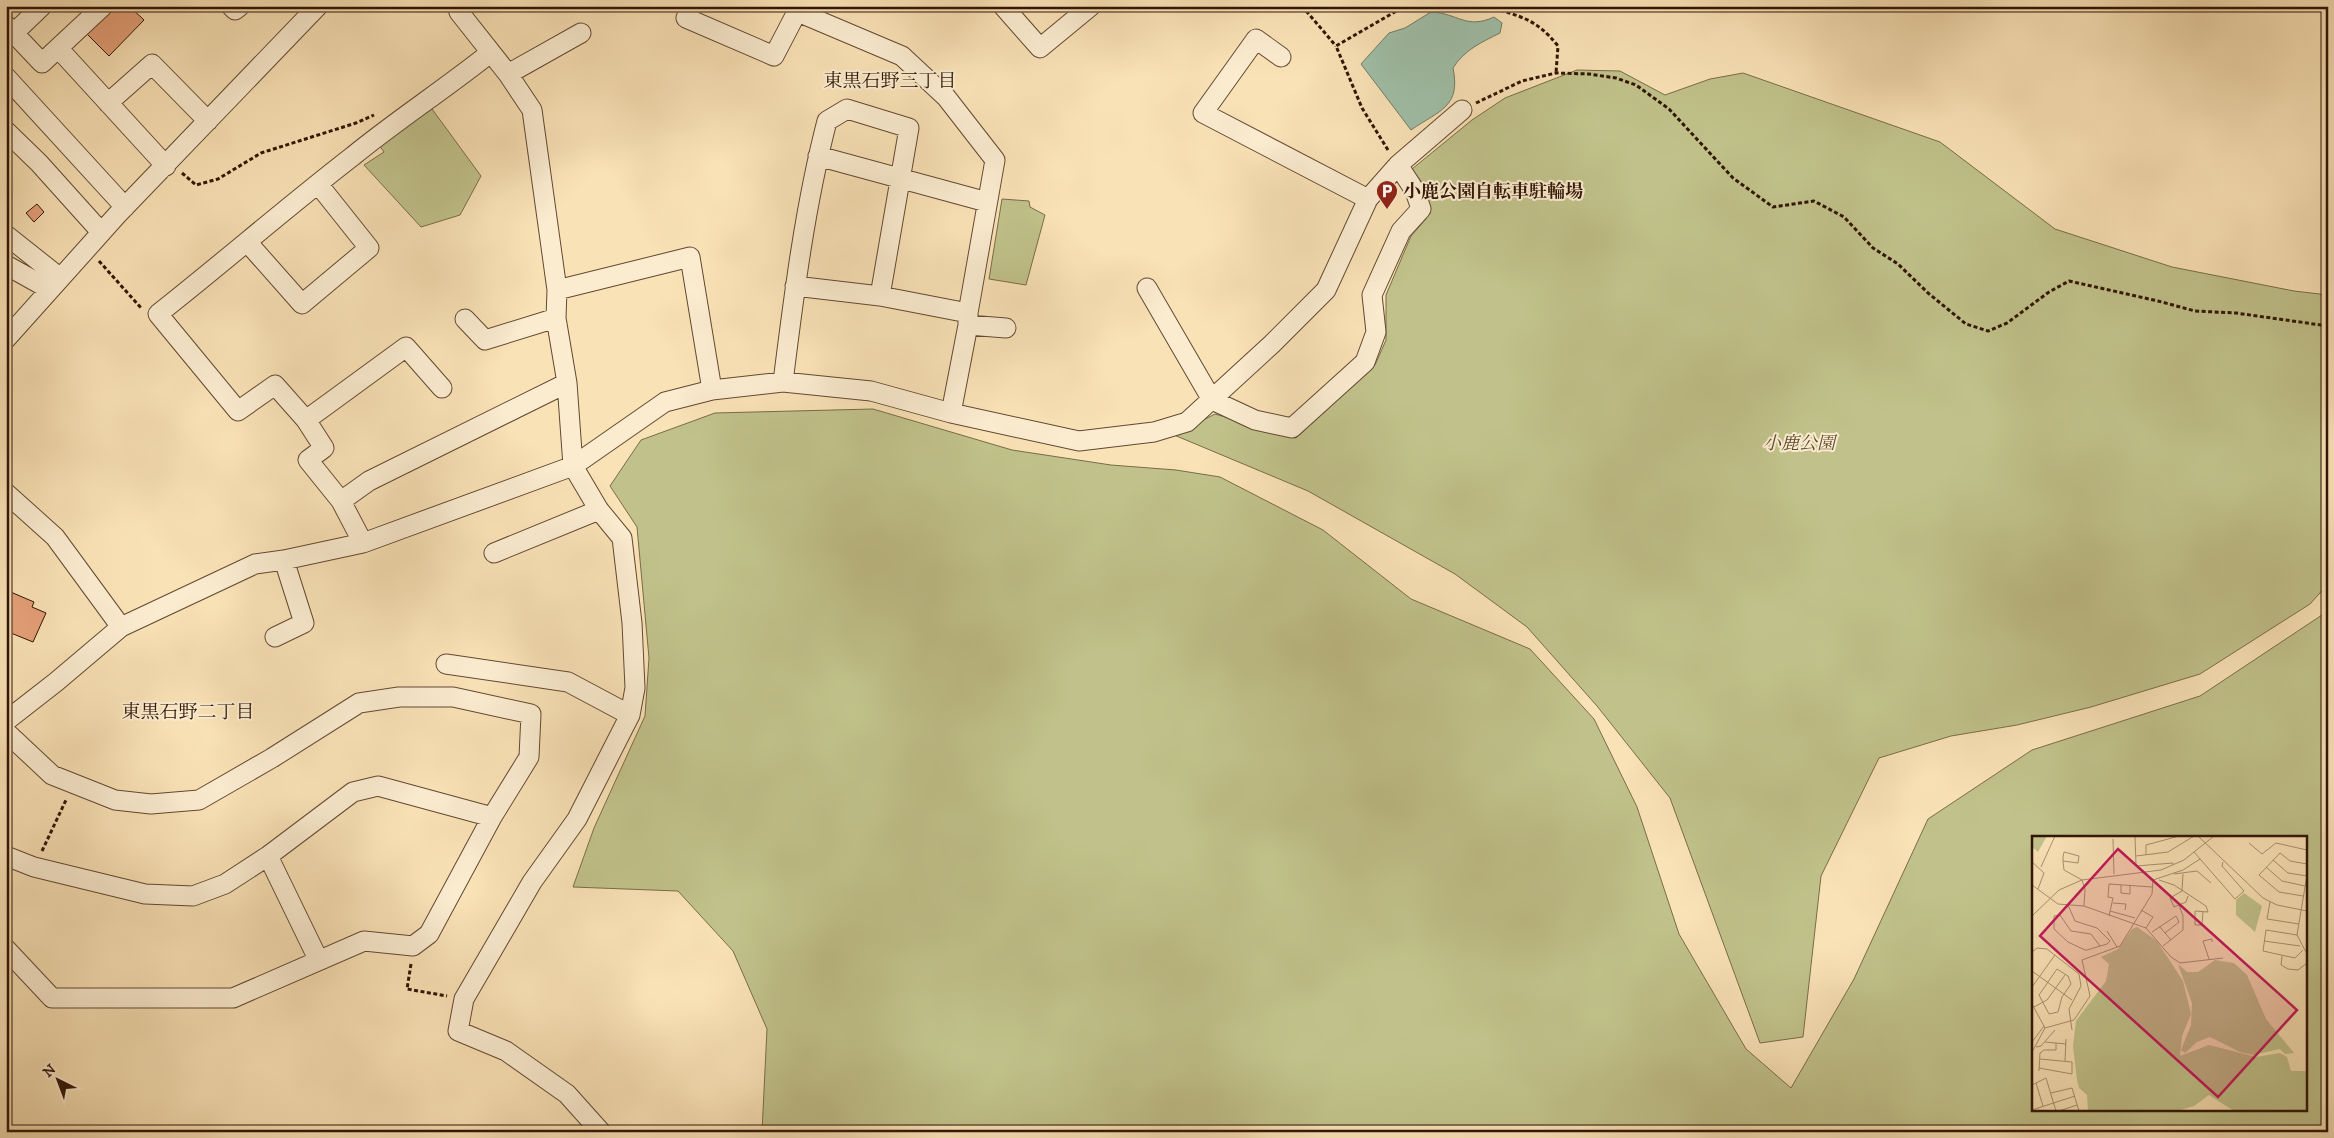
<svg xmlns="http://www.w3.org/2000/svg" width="2334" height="1138" font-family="'IM FELL DW Pica','Noto Serif JP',serif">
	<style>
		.green { fill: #c1c28b; stroke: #796c48; fill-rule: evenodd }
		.water { fill: #9fbfa8; stroke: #737b67 }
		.building { fill: #e6a179; stroke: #311506 }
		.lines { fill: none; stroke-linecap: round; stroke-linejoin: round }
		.minor-casing { stroke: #634832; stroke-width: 21 }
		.path { stroke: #311506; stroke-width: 3; stroke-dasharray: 4 2.5; stroke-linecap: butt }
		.minor { stroke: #fbecd0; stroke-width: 19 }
		.labels { text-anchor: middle; stroke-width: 4; stroke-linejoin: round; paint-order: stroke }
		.poi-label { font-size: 18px; font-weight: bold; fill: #311506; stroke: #fbecd0; text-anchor: start }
		.park-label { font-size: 18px; font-style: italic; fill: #5c492e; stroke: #fbecd0 }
		.neighbourhood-label { font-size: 19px; fill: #311506; stroke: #fbecd0 }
		.inset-road { fill: none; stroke: #a99070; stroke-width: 1 }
		.view { fill: #c2185b; fill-opacity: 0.15; stroke: #c2185b; stroke-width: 2.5 }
		.inset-edge { fill: none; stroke: #311506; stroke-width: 2.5 }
	</style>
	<rect width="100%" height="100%" fill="#f9e2b6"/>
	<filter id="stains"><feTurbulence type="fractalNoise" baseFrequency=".004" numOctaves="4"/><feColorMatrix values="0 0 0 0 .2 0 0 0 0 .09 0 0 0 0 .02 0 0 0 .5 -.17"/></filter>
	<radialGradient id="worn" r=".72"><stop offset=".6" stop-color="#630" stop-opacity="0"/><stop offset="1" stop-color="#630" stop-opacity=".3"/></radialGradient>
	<path class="green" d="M1577,70l43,1 45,24 45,-16 33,-6 197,69 115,87 117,38 122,24 34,4v289l-18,20 -110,70 -109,33 -74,18 -66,11 -72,22 -58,118 -18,161 -43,6 -90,-245 -73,-92 -70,-79 -72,-53 -147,-83 -134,-56 41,-21 81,24 79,-73 11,-25v-45l25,-59 15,-17 3,-27 -17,-23 60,-49 33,-22z
		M432,109l49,67 -21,39 -39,12 -57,-62 20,-13 -5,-7z
		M1002,199l27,2 1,6 15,8 -19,70 -37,-6z
		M873,409l139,41 99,15 65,5 44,7 103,53 88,69 119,50 64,70 43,88 42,127 67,115 45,39 63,-109 74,-160 104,-69 168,-54 128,-85v521h-1566l5,-103 -34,-78 -55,-60 -105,-4 21,-59 51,-112 4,-58 -12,-131 -27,-41 31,-46 74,-27zM2033,837h272v272h-272z"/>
	<path class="water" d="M1431,12c27,1 35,18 63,5l8,6 -2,10c-18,9 -36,17 -47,35 8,39 -13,42 -42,62l-50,-66 28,-31 16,-5z"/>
	<path class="building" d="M110,6h19l15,14 -35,36 -24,-24z
		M37,204l7,8 -10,10 -8,-9z
		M6,590l28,12 -2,5 14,6 -13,29 -27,-11z"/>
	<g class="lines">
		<g class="minor-casing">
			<path id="minor" d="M231,6l4,4 5,-4
				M457,6l2,6 49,62 24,36 25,180 -1,28 11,65 6,83 26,44 23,28 10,85 3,65 -5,27 -53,104 -45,63 -68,117 -6,32 48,20 61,43 34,38
				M691,6l-5,12 88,38 26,-50
				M1003,6l37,42 51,-42
				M798,12l104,44 44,41 49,63 -27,153v12l-17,88
				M6,25l36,38 61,-57
				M14,33l28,-27
				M58,48l108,118
				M1281,57l-25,-18 -53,74 165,86
				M508,74l73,-41
				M6,77l119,130
				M108,103l44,-39 56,57
				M6,131l33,32 62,69
				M818,156l169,46
				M6,235l53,42
				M248,243l54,61 67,-56 -51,-64
				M6,265l43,24
				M795,286l85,10 88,17
				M1147,288l65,112 43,20 37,8 73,-66 11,-30 -4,-37 29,-64 20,-22 -6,-18 -17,-26
				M557,290l133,-33 22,133
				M465,319l20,21 71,-22
				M968,325l38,3
				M6,339l111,-124 201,-209
				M783,382c11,-88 22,-176 44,-261l20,-12 62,19 -29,168
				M306,420l100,-73 36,41
				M6,493l49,44 66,90 -65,55 -50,39
				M341,501l28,-20 198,-98
				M363,543l-22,-42 -33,-41 16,-12 -18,-28 -31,-35 -37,26 -80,-97c66,-52 129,-107 195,-158 44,-36 92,-67 137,-103
				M494,553l105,-43
				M121,627l134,-63 29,-4 79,-17 210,-77 92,-64 47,-12 71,-8 88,9 80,22 128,28 75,-9 33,-10 85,-78 54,-54 42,-91 30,-34 64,-55
				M275,637l29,-14 -20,-63
				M446,664l122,18 62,33
				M6,732l46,43 63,25 36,4 48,-4 73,-42 87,-55 40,-6h54l78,17 -2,43 -37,60 -63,117 -16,12 -49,-5 -131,57h-181l-46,-49
				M6,856l28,11 111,27 48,2 32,-12 43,-28 85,-64 25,-6 114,31
				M268,856l50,103"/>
		</g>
		<path class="path" d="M1302,6l34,40
			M1488,6c32,11 48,12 70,40l-2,27
			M1476,103l46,-22 34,-8 33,1 27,4 20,7 33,24 64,69 40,29 41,-6 30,16 29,31 25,16 30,29 38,31 22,7 19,-8 42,-31 20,-11 89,20 37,10 41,2 92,13
			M1388,150l-26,-42 -26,-62 69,-40
			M182,173l14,12 22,-6 43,-26 95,-30 18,-8
			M99,261l43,48
			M42,851l24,-51
			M411,964l-4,25 40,7"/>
		<use href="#minor" class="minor"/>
	</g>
	<defs>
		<g id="parking-pin" transform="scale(1.125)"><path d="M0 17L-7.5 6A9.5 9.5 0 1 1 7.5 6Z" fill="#8f2418" stroke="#fbecd0"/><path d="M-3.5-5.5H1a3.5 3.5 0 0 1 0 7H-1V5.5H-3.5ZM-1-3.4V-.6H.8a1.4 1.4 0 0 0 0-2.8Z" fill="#fff"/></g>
	</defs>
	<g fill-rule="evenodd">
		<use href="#parking-pin" x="1387" y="191"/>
	</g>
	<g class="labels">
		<g class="poi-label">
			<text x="1403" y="197">小鹿公園自転車駐輪場</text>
		</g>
		<g class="park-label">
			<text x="1799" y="449">小鹿公園</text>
		</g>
		<g class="neighbourhood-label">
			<text x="890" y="87">東黒石野三丁目</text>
			<text x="188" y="718">東黒石野二丁目</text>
		</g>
	</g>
	<g transform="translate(2032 836)">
		<rect width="275" height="275" fill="#f9e2b6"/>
		<path d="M0,0h15l-9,16 -6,-5zM212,57l18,13 -7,26 -19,-17v-15zM105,91l20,14 26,40 8,33 -9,22 -2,20 29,-11 47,12 24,-4 7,4 4,14h16v40h-73l-25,-16 -15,11 -17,5h-89l-1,-16 -8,-7 -2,-8 -4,-34 3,-25 30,-40 3,-17 -8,-7 17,-8 14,-20zM183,124l19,3 13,12 19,44 28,34 -9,1 -5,-5 -27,6 -13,-3 -30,-15 -13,5 -12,11 -4,-3 10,-25 1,-22 -14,-39 9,8h11z" fill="#c1c28b"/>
		<path class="inset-road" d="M103,0l1,30 37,-3v2M166,0l65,62 14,7 30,6M81,3l1,35M217,7l13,11 14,-11 31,7M162,16l41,47 9,-8 -22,-25 1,-4M114,19v-10l33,-9M104,20l32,-4 26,-16M241,24l15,13 19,3M0,26l12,11 -6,16M9,31l14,-31M234,31l16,14 23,5M142,38l23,-3 14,12M151,38l-1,17 -12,7 4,9 12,-5 2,-6M275,39l-10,60 10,19M127,44l15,5 32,21 2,6 -13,-1v14h7l1,-13M0,49l26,19 26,2 1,-17 -3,-9 -18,-10 -1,-9v-4l1,-5 15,4 -1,7 -15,-2M89,49v8l9,1v-9M271,60l-24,-4 -20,-17 21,-22 10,8 17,3M238,66l-3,17 32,5M81,67l13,1 -1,6M36,69l7,16 22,7 13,13 -3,3 -20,6h-2l-17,-8 -14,-13v-13l6,-1 11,16 20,3 9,12M52,70l62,22 25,29 9,6 43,-5M109,74l12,7 -7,11M78,75l25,7M0,80l27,-26 23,-10 79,-10 23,-10 30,-24M77,80l4,-18 -5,-1 1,-13 43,3M127,90l12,14M75,95l10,16M120,96l24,-16 3,6 -14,11M265,99l-31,-5 -3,21 32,7 8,-8M232,105l36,5M131,110l20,-16v-14l-4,-11M0,116l5,-4 10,1 32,25 2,12 -12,23 3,21M250,120l-1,9 7,4 10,1 9,-7M177,123l-6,-18 9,-2v3M25,133l11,7 3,8 -9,13 -4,15 -9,2 -10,-19zM0,135l40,29M0,151l23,-32M0,168l13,24M2,171l13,-7 18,-25M0,206l12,-16M13,206l21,2M4,211l5,-1 14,-16M0,216l13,-24 29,-8 16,-24 -8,-36 38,-14 32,-52 1,-14 30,-10 17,-11M33,225l1,-22M7,232l33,6v-12l-32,-3M7,235l1,-18 4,-3h12v-7M4,247l7,23M0,249l14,-7 10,33M19,257l21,-5 7,23M0,274l43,-14M27,275l18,-6"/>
		<path class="view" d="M86,13l179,161 -79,87 -178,-161z"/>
		<rect width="275" height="275" class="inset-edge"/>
	</g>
	<rect width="2334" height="1138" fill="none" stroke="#f9e2b6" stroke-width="25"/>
	<rect x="8" y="8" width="2319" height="1123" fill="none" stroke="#311506" stroke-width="2.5"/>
	<rect x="12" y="12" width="2309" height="1113" fill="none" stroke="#311506"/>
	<g transform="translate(58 1080) rotate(318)" stroke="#fbecd0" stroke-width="4" paint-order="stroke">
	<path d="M0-4L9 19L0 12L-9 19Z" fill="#311506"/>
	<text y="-8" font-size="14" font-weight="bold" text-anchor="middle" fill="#311506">N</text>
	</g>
	<rect width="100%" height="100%" filter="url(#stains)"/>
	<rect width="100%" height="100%" fill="url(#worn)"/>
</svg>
